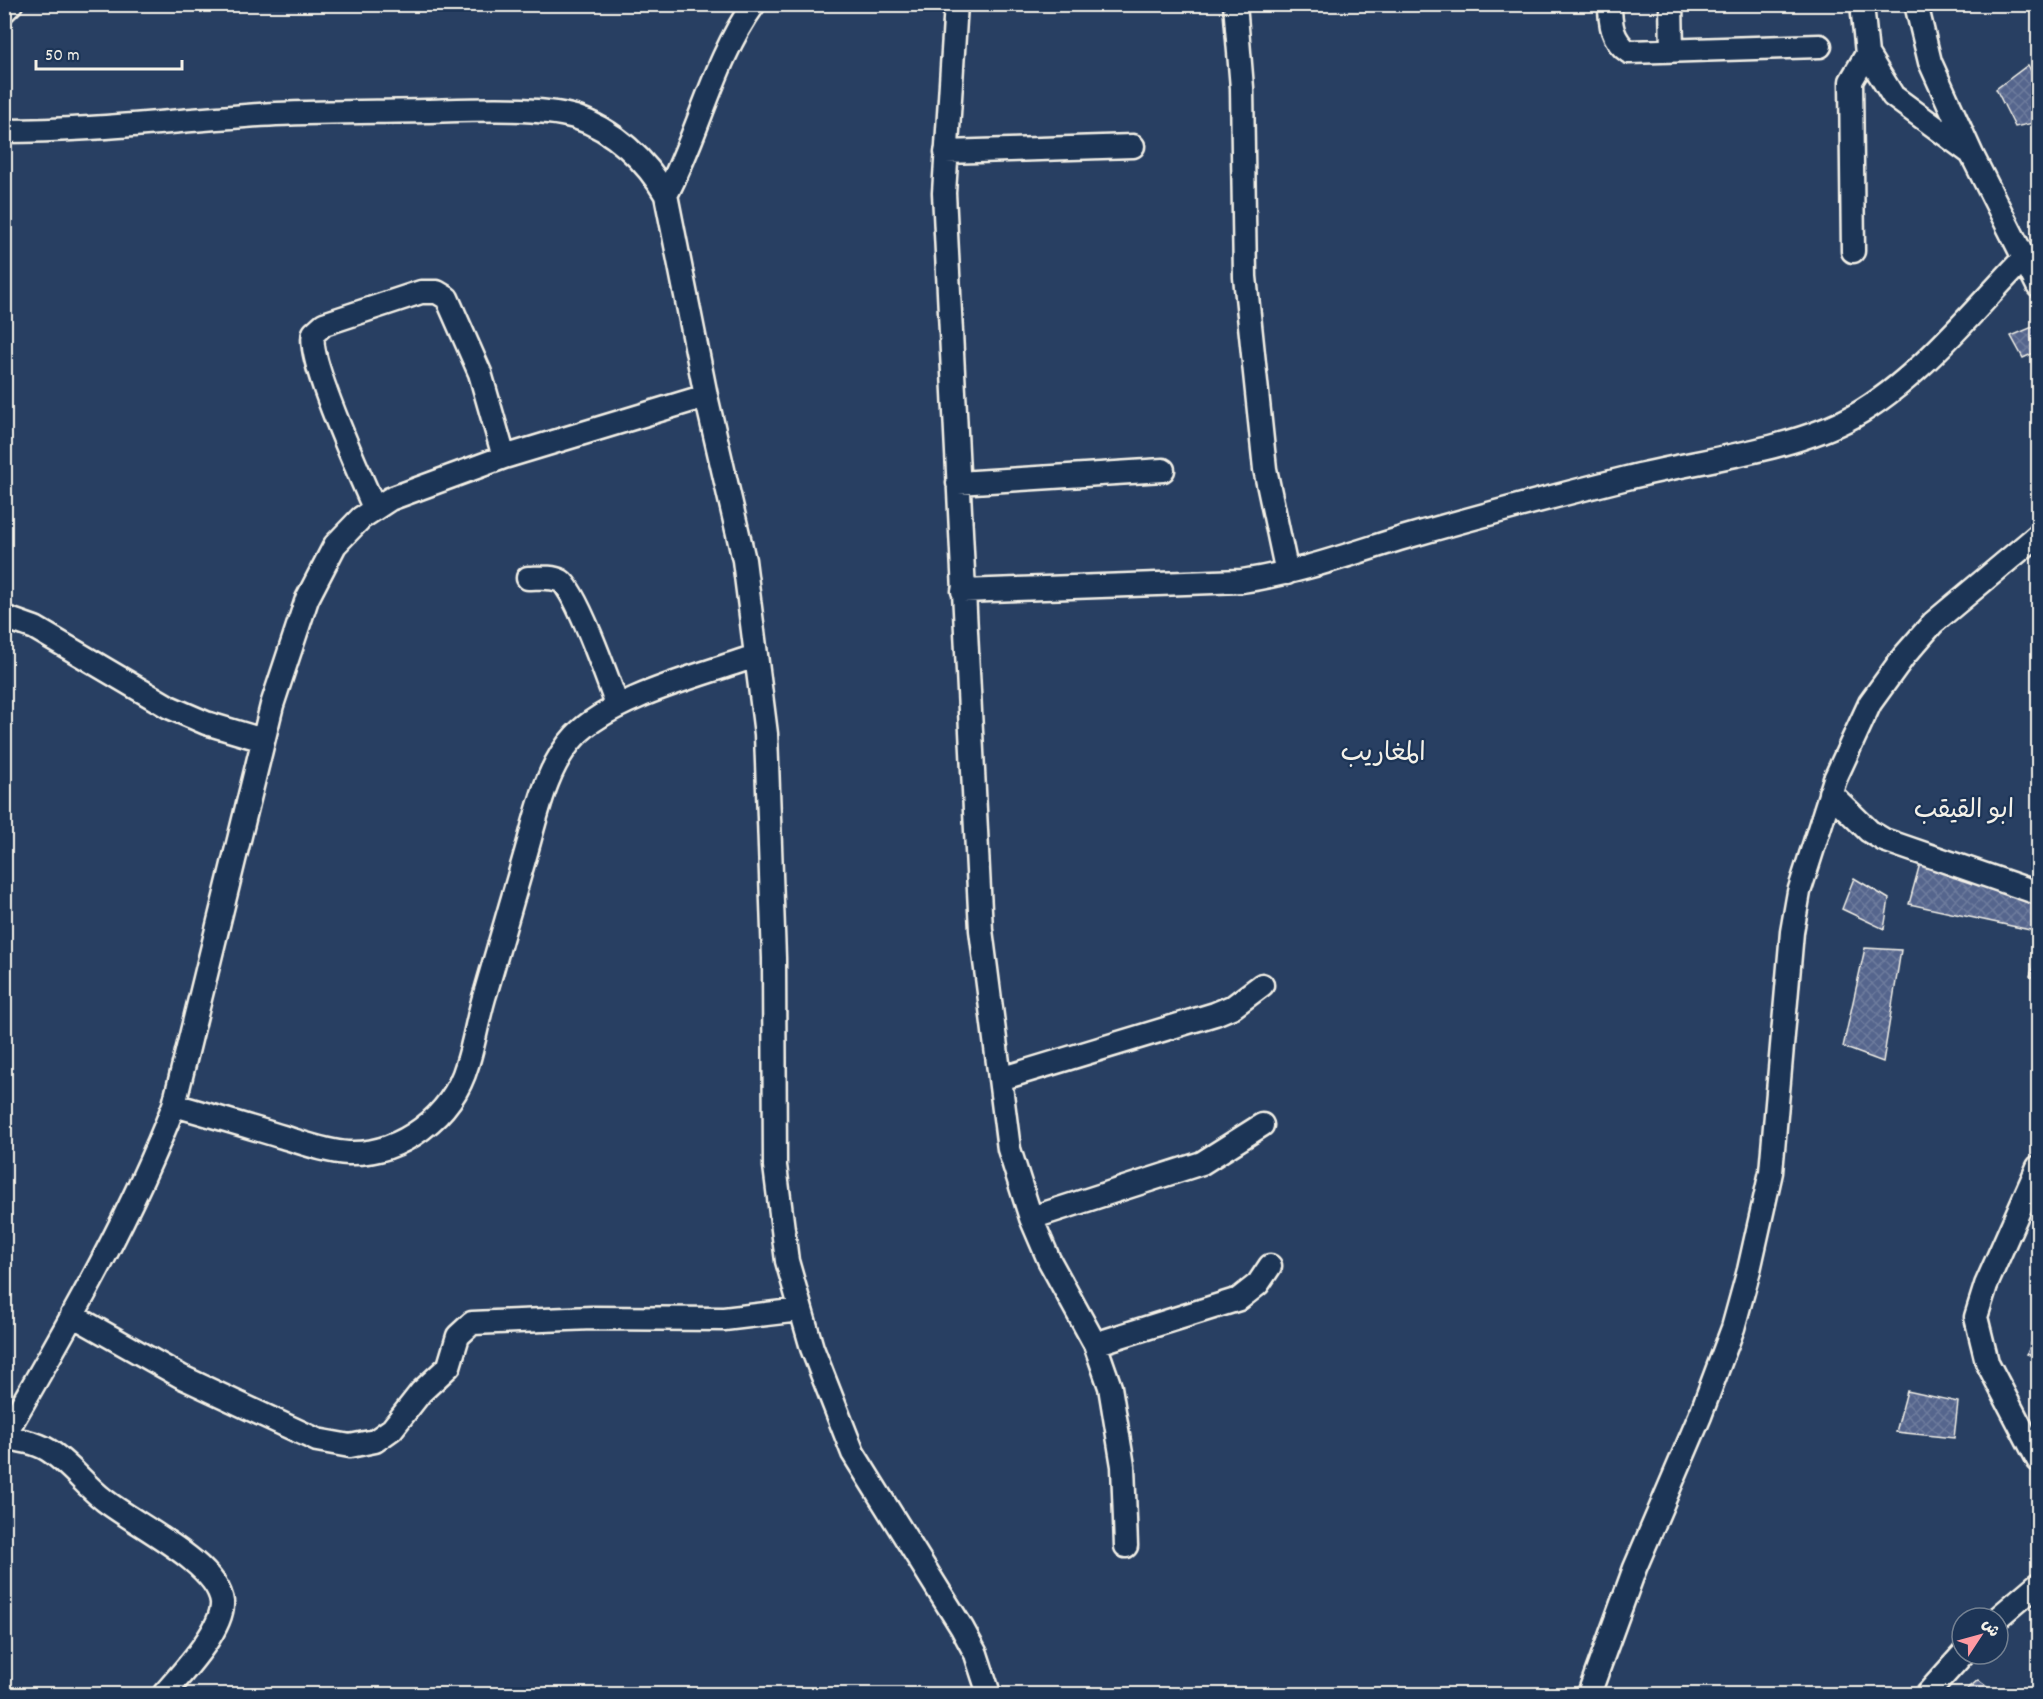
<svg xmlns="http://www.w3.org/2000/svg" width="2043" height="1699" font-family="Dekko,'Playpen Sans Arabic',sans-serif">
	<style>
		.building { fill: url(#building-cross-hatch); stroke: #f4f1e8; stroke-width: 1.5 }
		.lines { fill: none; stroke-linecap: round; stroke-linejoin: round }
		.minor-casing { stroke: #f4f1e8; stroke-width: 27 }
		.minor { stroke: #1d3557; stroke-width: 22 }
		.labels { text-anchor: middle; stroke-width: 4.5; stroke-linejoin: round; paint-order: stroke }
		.neighbourhood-label { font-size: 26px; fill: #f4f1e8; stroke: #1d3557 }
	</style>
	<defs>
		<pattern id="building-cross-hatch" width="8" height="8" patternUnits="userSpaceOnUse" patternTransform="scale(1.5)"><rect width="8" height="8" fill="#55658d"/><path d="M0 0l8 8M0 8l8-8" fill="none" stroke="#6e7c9d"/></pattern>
	</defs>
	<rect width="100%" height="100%" fill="#283f62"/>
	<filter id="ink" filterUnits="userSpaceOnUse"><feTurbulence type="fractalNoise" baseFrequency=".0167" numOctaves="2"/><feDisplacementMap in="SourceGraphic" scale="12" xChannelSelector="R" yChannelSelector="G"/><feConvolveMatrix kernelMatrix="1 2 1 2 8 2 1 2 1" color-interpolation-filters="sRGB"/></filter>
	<g filter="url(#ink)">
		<path class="building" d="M2028,65l10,19v38l-23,5 -19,-38z
			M2035,326l3,9v16l-15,7 -12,-22z
			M1922,856l116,50 -3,25 -126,-27z
			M1854,878l35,21 -5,30 -42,-20z
			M1865,948l36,2 -18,112 -40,-15z
			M2038,951v29l-8,-4z
			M2038,1325v33l-11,-4z
			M1907,1391l51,11 -4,36 -58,-6z
			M1978,1680l18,14h-34z"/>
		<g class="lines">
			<g class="minor-casing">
				<path id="minor" d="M956,4l-12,189 37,737 28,219 22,69 18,42 46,84 15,43 13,79 3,80
					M1235,4l7,84 3,189 20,192 22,104
					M1610,4c0,19 2,37 19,48l191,-6
					M1671,4l1,46
					M1862,4l5,50 26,42 76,56
					M1916,4l14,58 42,93 66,131
					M4,11l7,-7
					M4,131c91,0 181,-12 272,-17 50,-2 100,-2 150,-3 40,-1 112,-5 149,6 38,12 72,44 91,78l40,201 38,164 22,174 8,224 1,208 12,95 25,87 41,105 109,175 14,26 13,40
					M946,152l187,-6
					M666,195c33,-61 47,-134 88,-191
					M1853,251l-2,-170 16,-27
					M958,483l205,-13
					M374,508c-12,-29 -69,-152 -60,-175l10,-9 97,-32h16l10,6 33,75 24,84
					M528,578c11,0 23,-2 33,3 15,9 48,102 56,124
					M963,591l279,-10c55,-8 105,-26 157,-42 76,-22 152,-42 228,-61 70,-18 165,-27 227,-62 64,-36 119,-105 169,-157
					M4,617l31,11 134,79 37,16 57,17
					M1830,793l39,38 15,9 154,53
					M1000,1079l215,-65 19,-8 28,-21
					M174,1105c36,10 72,21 109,32 20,6 44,15 65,16 53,2 104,-37 119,-88 8,-24 11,-50 19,-74 13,-45 26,-90 39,-135 12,-41 20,-88 50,-120 36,-39 128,-61 180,-80
					M2038,1167l-52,118 -10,32 11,45 51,98
					M1031,1218l171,-55 60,-38
					M72,1315l110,62 135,63 33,6 25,-5 17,-12 29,-37 28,-26 9,-30 14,-13 120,-5 132,1 76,-9
					M1095,1344l144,-45 19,-15 12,-18
					M4,1436c62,-108 125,-215 170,-331l98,-400 35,-106 28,-54 26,-27 29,-19 114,-42 202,-61
					M4,1438c15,2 31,4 44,12 21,13 36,34 55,49 29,24 115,64 119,103 2,27 -41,72 -58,92
					M1998,1618l40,-34
					M1589,1694l46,-126 65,-152 33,-88 16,-58 22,-98 21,-240 7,-40 36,-113 35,-76 34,-47 29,-33 105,-88
					M1927,1694l36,-40"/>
			</g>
			<use href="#minor" class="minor"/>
		</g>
	</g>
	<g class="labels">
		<g class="neighbourhood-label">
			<text x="1383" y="760">المغاريب</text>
			<text x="1964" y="817">ابو القيقب</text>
		</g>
	</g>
	<rect width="2043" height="1699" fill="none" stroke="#1d3557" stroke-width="24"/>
	<rect x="12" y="12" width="2019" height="1675" fill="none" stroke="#f4f1e8" stroke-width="2" filter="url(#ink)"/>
	<g transform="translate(1980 1636) rotate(54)"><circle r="28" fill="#1d3557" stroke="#738091" stroke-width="1.5"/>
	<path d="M0-4.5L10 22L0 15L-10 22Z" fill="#ff9aa2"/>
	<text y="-9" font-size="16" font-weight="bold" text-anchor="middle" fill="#f4f1e8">ش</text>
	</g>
	<path d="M36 60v9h146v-9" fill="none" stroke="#f4f1e8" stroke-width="3"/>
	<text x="45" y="60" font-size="18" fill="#f4f1e8" stroke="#1d3557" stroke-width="4.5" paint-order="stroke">50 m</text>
</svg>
